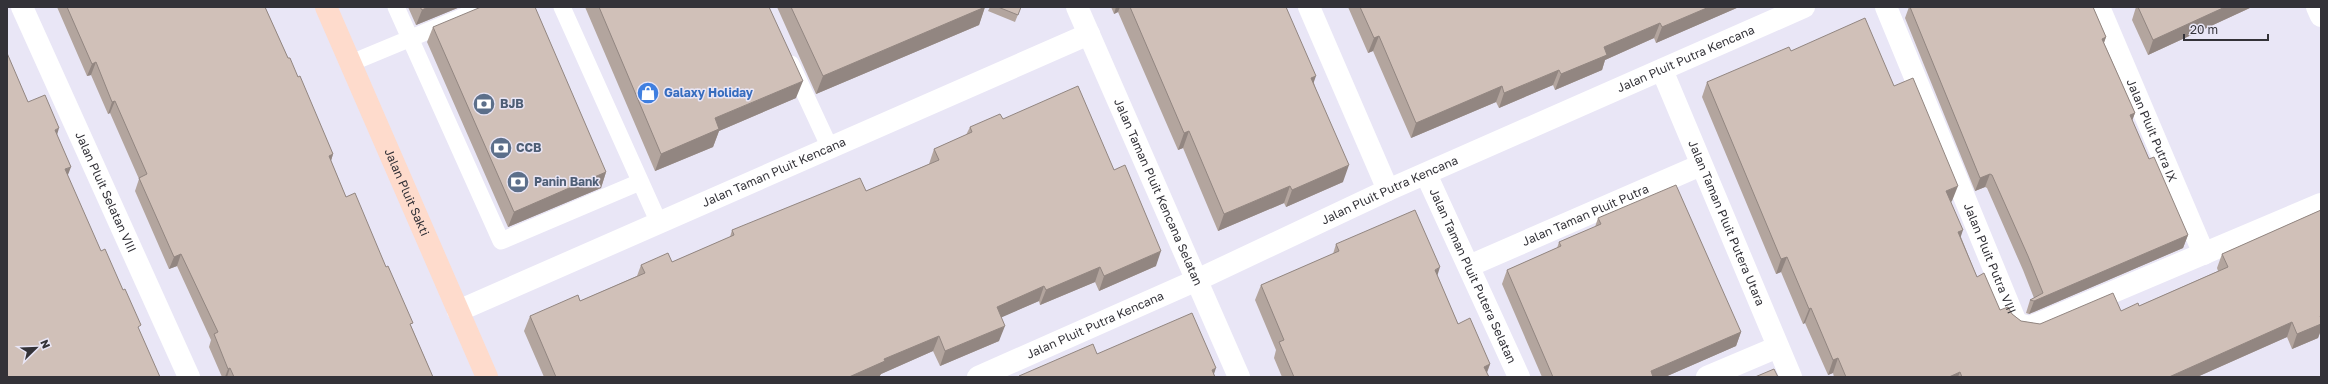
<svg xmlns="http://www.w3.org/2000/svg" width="2328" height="384" font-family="'Golos Text',sans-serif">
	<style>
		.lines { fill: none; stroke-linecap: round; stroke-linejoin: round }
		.lane { stroke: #fff; stroke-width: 17 }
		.street { stroke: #fff; stroke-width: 22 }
		.secondary { stroke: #fedbcc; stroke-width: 22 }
		.wall { fill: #b3a59e }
		.shaded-wall { fill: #928681 }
		.building { fill: #d0c0b8; stroke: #928681 }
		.labels { text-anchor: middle; stroke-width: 3; stroke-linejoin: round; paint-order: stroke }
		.street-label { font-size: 12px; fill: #333238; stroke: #e9e6f6 }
		.shop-label { font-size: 12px; font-weight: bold; fill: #366cbe; stroke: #e9e6f6; text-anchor: start }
		.service-label { font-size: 12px; font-weight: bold; fill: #4e5e75; stroke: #e9e6f6; text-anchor: start }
	</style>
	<rect width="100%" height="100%" fill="#e9e6f6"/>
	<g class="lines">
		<path class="lane" d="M396,7l105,234 139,-59
			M562,7l97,216
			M351,63l135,-56
			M791,64l39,84"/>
		<g class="street">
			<path id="s1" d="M22,7l167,370"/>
			<path id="s2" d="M1077,7l162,370"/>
			<path d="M1309,7l79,183"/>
			<path id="s3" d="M1886,7l129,313 4,4 11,3 291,-123"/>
			<path id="s4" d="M2099,7l105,247"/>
			<path d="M2317,7l4,9"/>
			<path id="s5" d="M1662,70l129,307"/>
			<path id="s6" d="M1426,174l93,203"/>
			<path id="s7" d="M1469,266l232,-101"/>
			<path id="s8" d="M458,311l631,-277"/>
			<path id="s9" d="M978,377l219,-97 191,-90 416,-183"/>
			<path d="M1707,377l71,-30"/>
		</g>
		<path class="secondary" id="s10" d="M326,7l161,370"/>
	</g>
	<path class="wall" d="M57,7h208l23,51 10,19 35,77 -2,7 15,36 65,129 22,51h-211l-13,-30 2,-7 -34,-74 -8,3 -34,-78 4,-12 -29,-66 -2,1 -17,-39 -4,1z
		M408,7h52l-44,18z
		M585,7h184l27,91 -77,33 -6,16 -58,24z
		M777,7h208l-6,18 -163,69z
		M990,7h31l-6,15 -27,-11z
		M1111,7h175l28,76 29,99 -57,25 -2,-4 -66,28 -35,-83 -5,2 -60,-138 -4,2z
		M1348,7h391l-83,36 -2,-5 -49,22 -3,10 -47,20 -2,-5 -54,23 -3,-6 -85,36 -38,-87 -5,2z
		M1909,7h184l13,30 -2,6 31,70 -3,7 17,39 39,76 -5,13 -154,66 -3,-1 4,-13 4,-2 -11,-28 -36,-82 -2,-1 -10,4 -70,-173z
		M2136,7h116l-104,48 -16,-35z
		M433,27l173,145 -5,16 -93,39 -81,-185z
		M1791,51l103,35 58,115 -1,1 10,35 16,40 23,33 12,4 9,7 19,3 81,-13 18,-5 79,-35 -1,-3 5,-14 99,-44v120l-3,8 -26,11 -5,-12 -90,40h-363l-1,-4 -5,2 -23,-52 -2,1 -22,-52 -5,2 -74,-177 5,-15z
		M1003,119l153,147 -57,25 -4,-9 -55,23 -1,-4 -38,16 -2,24 -59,25 -7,-15 -52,23 -2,3h-335l-20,-46 6,-15 50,-15 57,-25 4,-11 31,-3 58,-25 2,-7 134,-39 63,-27 5,-15 32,-14 4,-8z
		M1598,218l143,114 -5,14 -71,31h-123l-40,-93 5,-14 50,-22 2,-6 36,-15z
		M1336,244l101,32 21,48 32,40 -3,9 2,4h-207l-8,-19 2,-8 -21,-50 6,-15 72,-31z"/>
	<path class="shaded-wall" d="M428,7h32l-44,18 6,-15z
		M985,7l-6,18 -163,69 7,-18z
		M1116,7h4l-2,5 -4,2z
		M1709,7h30l-83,36 6,-16z
		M2225,7h27l-104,48 5,-15z
		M1660,23l-6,15 -49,22 -3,10 -47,20 6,-16 43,-27z
		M1379,36l-6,15 -5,2 6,-15z
		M2106,37l-5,13 1,-11z
		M96,62l-5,13 -4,1 5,-12z
		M1559,70l-6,15 -54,23 5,-15z
		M1316,76l-6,17 1,-15z
		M803,81l-7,17 -77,33 -6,16 -58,24 6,-17 54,-36z
		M1502,86l-6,16 -85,36 5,-15z
		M115,101l-5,12 -2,1 4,-12z
		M2135,113l-5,13v-11z
		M59,128l-4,14v-12z
		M1189,131l-6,17 -5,2 6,-17z
		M333,154l-4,13v-11z
		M1349,165l-6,17 -57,25 6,-17z
		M71,167l-5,13 -1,-11z
		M606,172l-5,16 -93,39 6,-15z
		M1990,174l-5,13 -10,4 5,-13z
		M1290,186l-6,17 -66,28 6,-17z
		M1958,186l-6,15 -11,5 5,-15z
		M1963,230l-5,15v-13z
		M2188,235l-5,13 -154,66 5,-13z
		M1161,251l-5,15 -57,25 5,-15z
		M181,254l-4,12 -8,3 5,-12z
		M1787,257l-6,15 -5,2 5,-15z
		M1100,267l-5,15 -55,23 6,-15z
		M1440,267l-5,16v-13z
		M1044,286l-5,15 -48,21 6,-15z
		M1811,308l-6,15 -2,1 6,-15z
		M2320,316h1v14l-3,8 -26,11 5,-15z
		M2292,322l-5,15 -90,40h-28z
		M1005,326l-6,15 -59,25 5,-15z
		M1741,332l-5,14 -71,31h-16l2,-6z
		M939,336l-6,15 -52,23 -2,3h-30l35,-18z
		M1838,358l-5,15 -5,2 5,-15z
		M1490,364l-5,13 -1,-10z
		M230,368l-3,9h-2l3,-8z
		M1216,368l-3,9 -1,-7z
		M1960,372l-2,5h-9z"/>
	<path class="building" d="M67,7h198l23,51h2l8,19 2,-1 33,78 -4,2 17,41 9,-4 31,74 2,-1 25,57 -3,1 23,53h-199l-4,-9 -2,1 -14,-35 4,-2 -37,-78 -7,3 -35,-79 8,-4 -32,-73 -3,1 -16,-40 -4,2z
		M420,7h8l-6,3z
		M481,7h54l71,165 -92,40 -81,-185z
		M599,7h170l34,74 -88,37 4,11 -58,25z
		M791,7h194l-162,69z
		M998,7h23l-3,8z
		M1130,7h156l30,69 -5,2 38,87 -57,25 -2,-4 -66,28 -35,-83 -5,2z
		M1360,7h349l-47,20 -2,-4 -56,24 3,8 -46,19 -2,-4 -55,23 -2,-7 -86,37 -37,-87 -5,2z
		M1910,7h183l13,30 -4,2 33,74 -5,2 19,44 5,-2 34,78 -154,66 -4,-1 13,-7 -15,-37 -36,-81 -2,-1 -10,4z
		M2138,7h87l-72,33z
		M1865,18l29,68 19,-8 45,108 -12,5 17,39 -5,2 19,45 7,-4 16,37 8,-3 4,7 9,7 19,3 73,-31 8,18 17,-8 1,3 89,-39 -6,-13 99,-44v106h-1l1,2v6l-24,10 -5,-12 -123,55h-207l-2,-5 -11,5h-103l-8,-19 -5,2 -22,-52 -2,1 -22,-52 -6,2 -74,-177 82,-35 2,4z
		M7,53l21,49 17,-7 14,33 -4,2 16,37 -6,2 36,82 4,-2 18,41 2,-1 16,36 -3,2 22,50h-153z
		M1078,86l36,84 11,-5 36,86 -57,25 -4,-9 -54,23 -2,-4 -47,21 8,19 -60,25 -6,-15 -55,23 1,2 -36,16h-293l-26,-61 48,-21 2,6 65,-28 -4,-8 27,-12 4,9 62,-27 -2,-5 128,-52 6,13 73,-31 -5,-11 38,-17 -2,-5 30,-13 3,5z
		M1676,185l65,147 -90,39 2,6h-100l-46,-107 54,-24 -2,-4 42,-18 -3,-6z
		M1415,210l25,57 -5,3 23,54 12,-6 20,46 -6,3 5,10h-195l-15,-35 5,-2 -23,-55 78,-34 -3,-7z
		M1192,313l24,55 -4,2 3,7h-195l-1,-1 74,-32 4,10z
		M1774,369l4,8h-23z"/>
	<defs>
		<g id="shop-disc" transform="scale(1.15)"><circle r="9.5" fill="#3f7fe0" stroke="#e9e6f6"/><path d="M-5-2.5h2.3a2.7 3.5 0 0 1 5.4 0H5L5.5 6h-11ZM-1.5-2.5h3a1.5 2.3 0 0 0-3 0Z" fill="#fff"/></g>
		<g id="bank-disc" transform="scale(1.15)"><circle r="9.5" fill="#5c6f8a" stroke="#e9e6f6"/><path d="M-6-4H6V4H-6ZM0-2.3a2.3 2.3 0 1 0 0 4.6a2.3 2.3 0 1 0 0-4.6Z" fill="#fff"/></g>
	</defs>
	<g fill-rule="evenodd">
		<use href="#shop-disc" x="648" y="93"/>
		<use href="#bank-disc" x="484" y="104"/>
		<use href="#bank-disc" x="501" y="148"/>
		<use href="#bank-disc" x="518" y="182"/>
	</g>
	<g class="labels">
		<g class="street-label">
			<text dy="4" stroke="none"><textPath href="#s9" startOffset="776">Jalan Pluit Putra Kencana</textPath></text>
			<text dy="4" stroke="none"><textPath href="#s4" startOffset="134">Jalan Pluit Putra IX</textPath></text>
			<text dy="4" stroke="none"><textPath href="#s8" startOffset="345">Jalan Taman Pluit Kencana</textPath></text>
			<text dy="4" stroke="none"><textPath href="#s9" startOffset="452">Jalan Pluit Putra Kencana</textPath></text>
			<text dy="4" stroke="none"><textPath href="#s1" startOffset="203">Jalan Pluit Selatan VIII</textPath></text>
			<text dy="4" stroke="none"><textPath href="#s10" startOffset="202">Jalan Pluit Sakti</textPath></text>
			<text dy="4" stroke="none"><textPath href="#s2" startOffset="202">Jalan Taman Pluit Kencana Selatan</textPath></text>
			<text dy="4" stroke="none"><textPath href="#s7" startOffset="127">Jalan Taman Pluit Putra</textPath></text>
			<text dy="4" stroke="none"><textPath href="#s5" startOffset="166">Jalan Taman Pluit Putera Utara</textPath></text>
			<text dy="4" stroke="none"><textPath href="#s3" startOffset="272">Jalan Pluit Putra VIII</textPath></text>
			<text dy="4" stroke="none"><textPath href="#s6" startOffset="112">Jalan Taman Pluit Putera Selatan</textPath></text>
			<text dy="4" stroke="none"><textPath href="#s9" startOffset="128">Jalan Pluit Putra Kencana</textPath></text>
		</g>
		<g class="shop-label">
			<text x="664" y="97">Galaxy Holiday</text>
		</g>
		<g class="service-label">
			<text x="500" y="108">BJB</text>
			<text x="516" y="152">CCB</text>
			<text x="534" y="186">Panin Bank</text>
		</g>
	</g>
	<rect width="2328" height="384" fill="none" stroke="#333238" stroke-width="16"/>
	<g transform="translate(36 348) rotate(67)" stroke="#e9e6f6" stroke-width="3" paint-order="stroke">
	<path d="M0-3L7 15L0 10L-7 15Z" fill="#333238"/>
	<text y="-6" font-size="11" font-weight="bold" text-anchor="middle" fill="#333238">N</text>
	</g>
	<path d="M2184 34v6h84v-6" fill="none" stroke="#333238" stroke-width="2"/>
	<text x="2190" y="34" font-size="12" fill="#333238" stroke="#e9e6f6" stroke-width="3" paint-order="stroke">20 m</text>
</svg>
